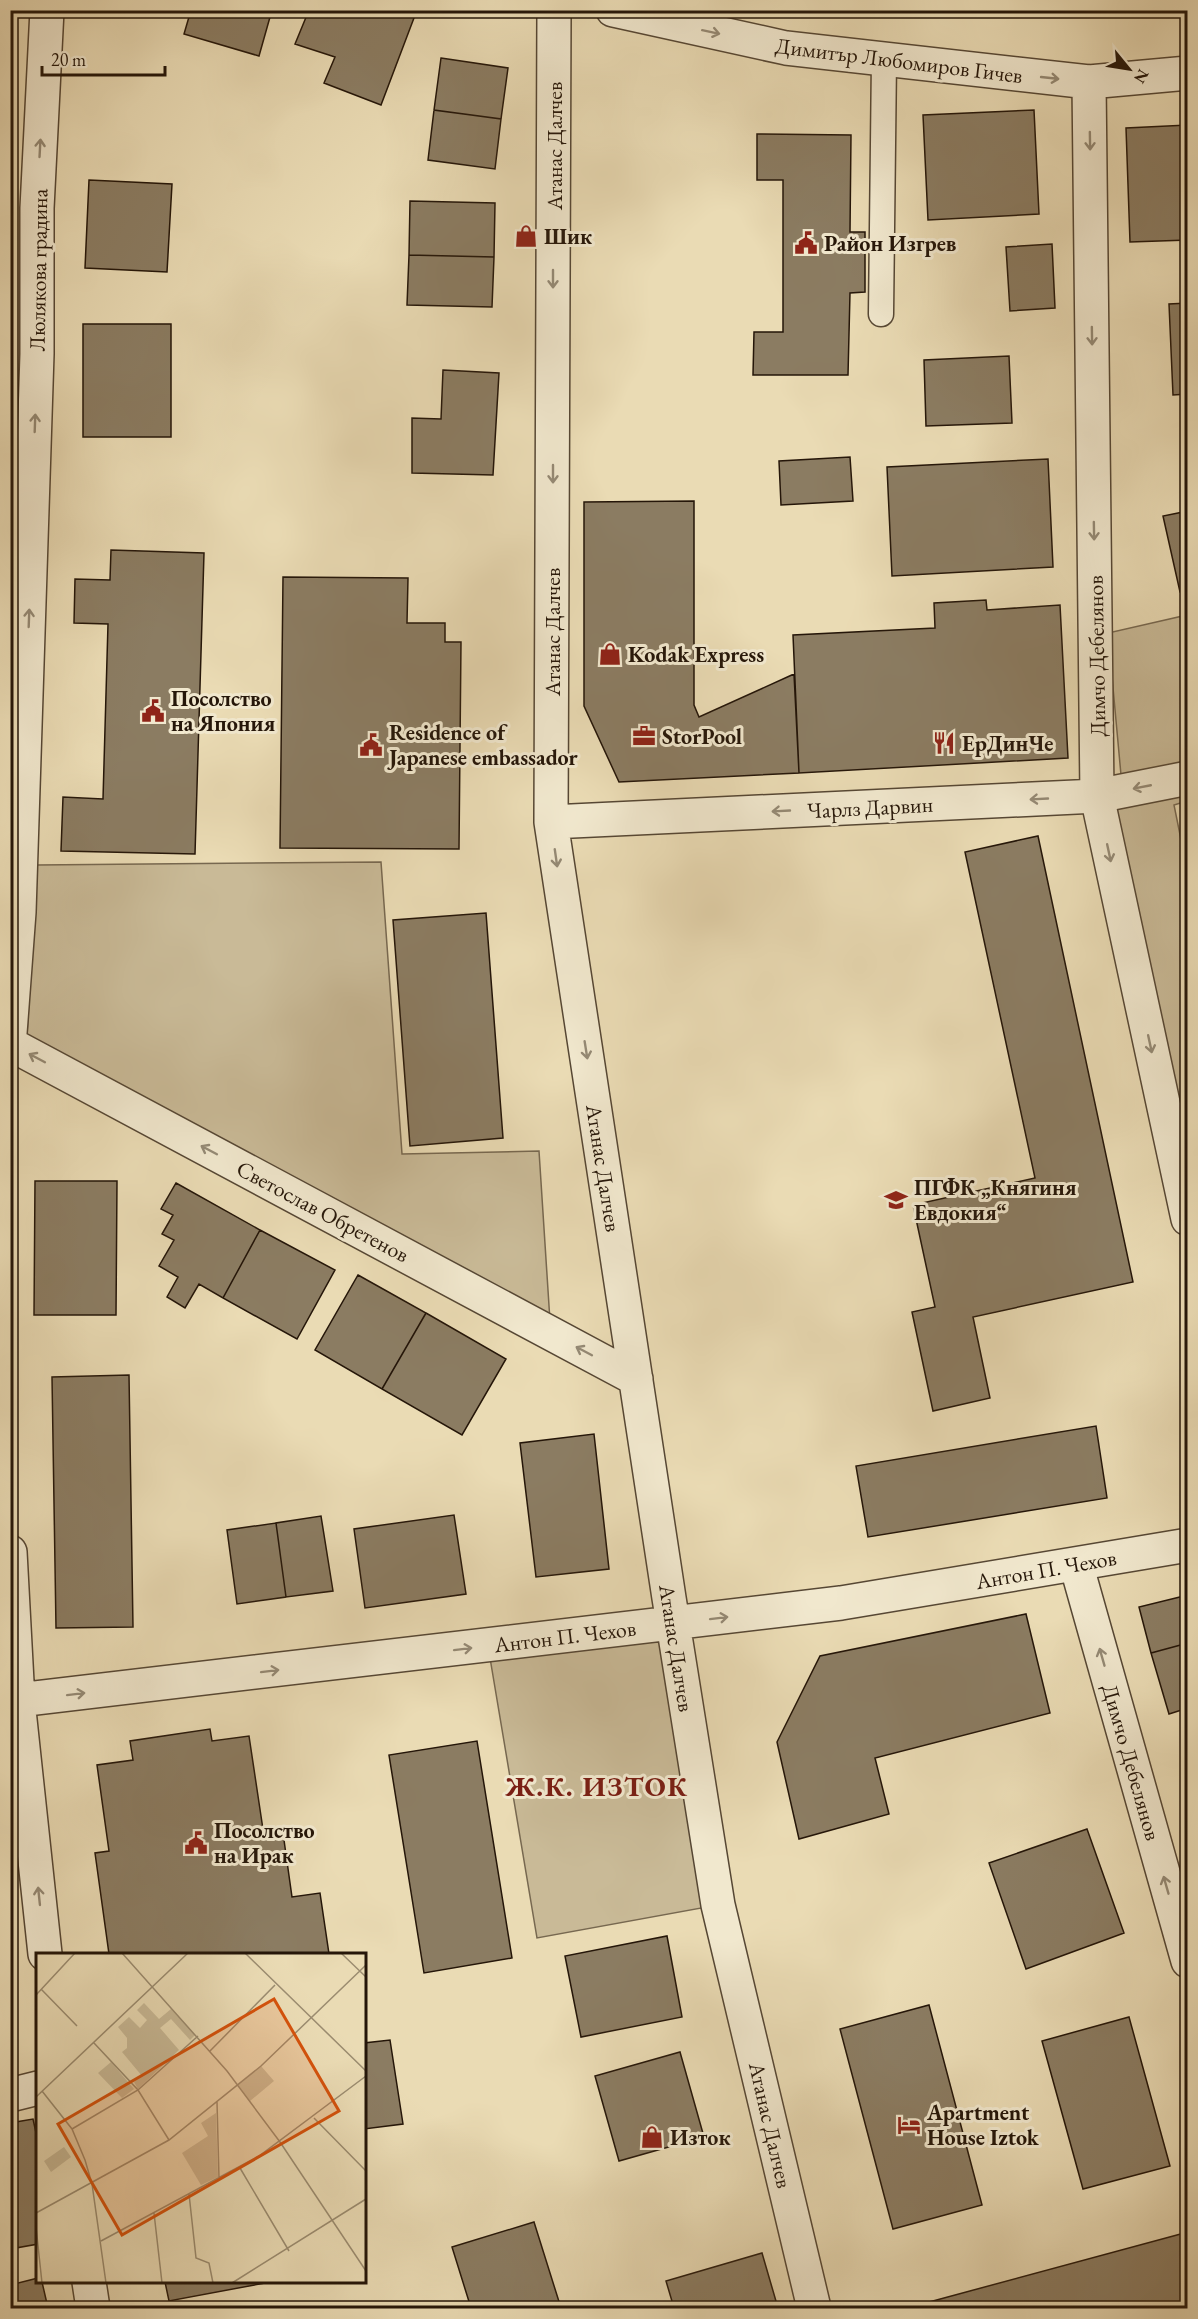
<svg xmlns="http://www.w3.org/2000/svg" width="1198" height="2319" font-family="'EB Garamond',serif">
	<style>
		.green { fill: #c9ba97; stroke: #776850; stroke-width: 1.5 }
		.building { fill: #8b7c62; stroke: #251609; stroke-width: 1.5 }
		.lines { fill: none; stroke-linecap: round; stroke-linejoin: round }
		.lane-casing { stroke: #564734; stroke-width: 27 }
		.street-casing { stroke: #564734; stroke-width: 36 }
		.lane { stroke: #f1e8ce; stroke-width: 24 }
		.street { stroke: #f1e8ce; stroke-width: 33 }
		.oneway { stroke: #958a75 }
		.labels { text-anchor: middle; stroke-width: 6; stroke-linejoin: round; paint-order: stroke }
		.street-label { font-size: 22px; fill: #251609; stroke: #f1e8ce }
		.poi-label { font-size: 22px; font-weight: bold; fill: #251609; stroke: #f1e8ce; text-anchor: start }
		.district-label { font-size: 28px; font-weight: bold; letter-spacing: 1.5px; fill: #7a1f14; stroke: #f1e8ce }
		.inset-road { fill: none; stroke: #9b8c70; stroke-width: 1.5 }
		.view { fill: #d4520c; fill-opacity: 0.15; stroke: #d4520c; stroke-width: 3 }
		.inset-edge { fill: none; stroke: #251609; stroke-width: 3 }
	</style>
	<rect width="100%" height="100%" fill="#eadbb4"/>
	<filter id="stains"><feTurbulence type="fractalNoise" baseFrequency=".00333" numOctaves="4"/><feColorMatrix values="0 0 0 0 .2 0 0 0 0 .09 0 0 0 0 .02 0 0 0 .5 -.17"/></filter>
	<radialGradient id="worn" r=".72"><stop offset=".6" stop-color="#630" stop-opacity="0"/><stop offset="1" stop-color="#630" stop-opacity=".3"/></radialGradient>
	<path class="green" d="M1187,615v147l-66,13 -13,-142z
		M1187,785v16l-13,4 14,69 -1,274 -80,-346z
		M381,862l21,292 137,-3 11,170 -523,-286 10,-170z
		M673,1623l45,282 -181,33 -49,-292z"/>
	<path class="building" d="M94,10h74l-1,6 -73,-2z
		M191,10h81l-13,46 -75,-22z
		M309,10h108l-36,95 -57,-22 11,-26 -40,-13z
		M441,58l67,10 -7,51 -67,-9z
		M434,110l67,9 -6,50 -67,-9z
		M1034,110l5,104 -111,6 -5,-105z
		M1188,125v115l-58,2 -4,-114z
		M757,134l94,1 -1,97h15v60l-15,1 -2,82h-95l1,-43h29v-152h-26z
		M89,180l83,4 -5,88 -82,-4z
		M410,201l85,2 -1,54 -85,-2z
		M1052,244l3,64 -45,3 -4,-64z
		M409,255l85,2 -2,50 -85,-2z
		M1188,303v91l-15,1 -4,-91z
		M83,324h88v113h-88z
		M1009,356l3,67 -86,3 -2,-66z
		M443,370l56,3 -6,102 -81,-2v-55l29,1z
		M850,457l3,44 -72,4 -2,-44z
		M1048,459l5,108 -161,9 -5,-109z
		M694,501v204l5,12 95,-43 5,99 -180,9 -35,-76v-204z
		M1188,511v80l-8,1 -17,-76z
		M111,550l93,3 -9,301 -134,-3 2,-54 40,2 5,-175 -34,-1 1,-44 35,1z
		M283,577l125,1 -1,45h38v19h16l-2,207 -179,-1z
		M986,600l1,10 73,-5 8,153 -269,15 -6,-138 142,-7 -1,-25z
		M1038,836l95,446 -160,35 17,81 -57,13 -21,-99 23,-5 -22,-102 122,-27 -70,-326z
		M486,913l17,225 -93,8 -17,-226z
		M35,1181h82l-1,134h-82z
		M176,1183l84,47 -37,68 -24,-14 -14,24 -18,-11 11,-20 -19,-11 15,-26 -12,-6 11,-19 -12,-6z
		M260,1230l75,40 -38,69 -74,-41z
		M358,1275l68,38 -44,76 -67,-39z
		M426,1313l80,46 -44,76 -80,-46z
		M129,1375l4,252 -77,1 -4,-251z
		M1096,1426l11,72 -239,39 -12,-71z
		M594,1434l15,135 -73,8 -16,-134z
		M454,1515l12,79 -101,14 -11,-79z
		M321,1516l12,75 -47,6 -10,-74z
		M276,1523l10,74 -49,7 -10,-74z
		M1188,1595v48l-37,10 -12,-46z
		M1026,1614l24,99 -175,45 14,56 -90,25 -22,-97 43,-86z
		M1188,1643v65l-19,6 -18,-61z
		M210,1729l2,12 37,-5 15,100 19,-3 9,64 28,-4 9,61h-220l-14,-101 14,-2 -12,-86 36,-5 -3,-19z
		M477,1741l35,217 -88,15 -35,-218z
		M1087,1829l37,104 -98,36 -37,-106z
		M667,1936l15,81 -101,20 -16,-81z
		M929,2005l53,200 -89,24 -53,-200z
		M1129,2017l41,149 -87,23 -41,-148z
		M390,2040l13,84 -39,5v-86z
		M680,2052l24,85 -85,24 -24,-85z
		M33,2119l5,23v102l-28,5v-126z
		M534,2222l27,86h-90l-19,-61z
		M1188,2232v76h-281z
		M762,2253l16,55h-104l-8,-27z
		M38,2278v4h4l6,26h-38v-23z
		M165,2282h99l1,1 -96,18z"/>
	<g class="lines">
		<g class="lane-casing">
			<path id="lane" d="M881,314l3,-255"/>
		</g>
		<g class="street-casing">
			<path id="street" d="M554,10l-3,812 118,776 49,307 96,403
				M613,10l173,38 303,34 99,-9
				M1089,82l8,714 91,423
				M551,822l546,-26 91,-18
				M10,1033l9,-121 18,-558v-146l10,-198
				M10,1044l626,335
				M10,1552l8,149 27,253
				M1076,1564l112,397
				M10,1701l831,-98 347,-58
				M10,2095l28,-7
				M89,2282l4,26"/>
		</g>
		<use href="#lane" class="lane"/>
		<use href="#street" class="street"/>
	</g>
	<defs><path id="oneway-shaft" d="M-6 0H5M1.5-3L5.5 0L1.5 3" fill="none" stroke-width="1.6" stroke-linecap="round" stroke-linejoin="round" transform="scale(1.5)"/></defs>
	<g class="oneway">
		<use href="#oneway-shaft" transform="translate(711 32) rotate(12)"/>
		<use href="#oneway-shaft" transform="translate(1050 78) rotate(6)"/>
		<use href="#oneway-shaft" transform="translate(1090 141) rotate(89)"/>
		<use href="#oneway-shaft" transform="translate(40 148) rotate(-87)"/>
		<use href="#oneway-shaft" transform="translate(553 279) rotate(90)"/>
		<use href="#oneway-shaft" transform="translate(1092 336) rotate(89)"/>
		<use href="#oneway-shaft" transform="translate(35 423) rotate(-88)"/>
		<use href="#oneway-shaft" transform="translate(553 474) rotate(90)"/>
		<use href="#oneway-shaft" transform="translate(1094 531) rotate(89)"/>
		<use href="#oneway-shaft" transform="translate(29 618) rotate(-88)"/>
		<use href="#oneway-shaft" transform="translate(1142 787) rotate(169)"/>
		<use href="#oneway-shaft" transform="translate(1039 799) rotate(177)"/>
		<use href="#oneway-shaft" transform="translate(781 811) rotate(177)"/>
		<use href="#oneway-shaft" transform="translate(1109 853) rotate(78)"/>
		<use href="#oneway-shaft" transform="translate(556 858) rotate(82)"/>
		<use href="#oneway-shaft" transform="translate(1150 1044) rotate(78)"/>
		<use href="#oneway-shaft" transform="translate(586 1050) rotate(81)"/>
		<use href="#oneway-shaft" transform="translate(37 1058) rotate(-152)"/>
		<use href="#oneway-shaft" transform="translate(209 1150) rotate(-152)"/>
		<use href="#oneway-shaft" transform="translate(584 1351) rotate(-152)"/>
		<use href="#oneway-shaft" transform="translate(719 1618) rotate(-7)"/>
		<use href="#oneway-shaft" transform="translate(463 1649) rotate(-7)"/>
		<use href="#oneway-shaft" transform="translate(1102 1657) rotate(-106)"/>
		<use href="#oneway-shaft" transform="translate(270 1671) rotate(-7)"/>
		<use href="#oneway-shaft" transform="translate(76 1694) rotate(-7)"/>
		<use href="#oneway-shaft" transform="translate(1166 1885) rotate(-106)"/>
		<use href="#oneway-shaft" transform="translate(39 1896) rotate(-96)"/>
	</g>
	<defs>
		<g id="shop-bare" transform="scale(1.8)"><path d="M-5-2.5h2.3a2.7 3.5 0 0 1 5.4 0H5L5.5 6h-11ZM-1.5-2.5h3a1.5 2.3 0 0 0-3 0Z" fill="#8f2418" stroke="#f1e8ce" stroke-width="2.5" paint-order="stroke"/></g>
		<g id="civic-bare" transform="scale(1.8)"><path d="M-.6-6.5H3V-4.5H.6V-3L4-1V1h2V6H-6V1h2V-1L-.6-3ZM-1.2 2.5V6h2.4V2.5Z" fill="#8f2418" stroke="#f1e8ce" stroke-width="2.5" paint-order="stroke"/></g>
		<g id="office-bare" transform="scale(1.8)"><path d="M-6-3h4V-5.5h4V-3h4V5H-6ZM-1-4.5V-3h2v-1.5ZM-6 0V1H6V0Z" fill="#8f2418" stroke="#f1e8ce" stroke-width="2.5" paint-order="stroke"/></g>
		<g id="restaurant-bare" transform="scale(1.8)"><path d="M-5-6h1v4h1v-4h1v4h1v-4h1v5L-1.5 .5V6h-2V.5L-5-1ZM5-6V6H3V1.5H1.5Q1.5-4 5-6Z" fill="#8f2418" stroke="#f1e8ce" stroke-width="2.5" paint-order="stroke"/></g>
		<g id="school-bare" transform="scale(1.8)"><path d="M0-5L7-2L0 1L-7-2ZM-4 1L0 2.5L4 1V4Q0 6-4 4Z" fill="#8f2418" stroke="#f1e8ce" stroke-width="2.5" paint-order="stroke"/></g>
		<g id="hotel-bare" transform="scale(1.8)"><path d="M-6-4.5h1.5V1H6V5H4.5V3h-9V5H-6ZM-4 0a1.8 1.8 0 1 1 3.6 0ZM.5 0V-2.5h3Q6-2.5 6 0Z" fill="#8f2418" stroke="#f1e8ce" stroke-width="2.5" paint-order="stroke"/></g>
	</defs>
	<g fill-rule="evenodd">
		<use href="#shop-bare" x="526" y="236"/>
		<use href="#civic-bare" x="806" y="243"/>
		<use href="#shop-bare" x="610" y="654"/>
		<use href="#civic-bare" x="153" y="711"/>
		<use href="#office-bare" x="644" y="736"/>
		<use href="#restaurant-bare" x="944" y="743"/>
		<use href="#civic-bare" x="371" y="745"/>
		<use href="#school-bare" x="896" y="1200"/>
		<use href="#civic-bare" x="196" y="1843"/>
		<use href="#hotel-bare" x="909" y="2125"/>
		<use href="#shop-bare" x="652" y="2137"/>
	</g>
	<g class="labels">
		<g class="street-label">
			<text transform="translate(899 60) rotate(7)" y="8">Димитър Любомиров Гичев</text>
			<text transform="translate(554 146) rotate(-90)" y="8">Атанас Далчев</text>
			<text transform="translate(38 270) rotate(-89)" y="8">Люлякова градина</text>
			<text transform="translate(552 632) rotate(-90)" y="8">Атанас Далчев</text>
			<text transform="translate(1096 656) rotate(-91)" y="8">Димчо Дебелянов</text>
			<text transform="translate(870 807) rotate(-3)" y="8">Чарлз Дарвин</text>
			<text transform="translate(604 1168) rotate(81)" y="8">Атанас Далчев</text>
			<text transform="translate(323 1211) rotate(28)" y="8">Светослав Обретенов</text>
			<text transform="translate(1046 1569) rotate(-10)" y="8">Антон П. Чехов</text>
			<text transform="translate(565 1636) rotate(-7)" y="8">Антон П. Чехов</text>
			<text transform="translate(677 1648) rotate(81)" y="8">Атанас Далчев</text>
			<text transform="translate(1132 1762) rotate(74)" y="8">Димчо Дебелянов</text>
			<text transform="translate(771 2125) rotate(77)" y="8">Атанас Далчев</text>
		</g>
		<g class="poi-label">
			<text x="544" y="244">Шик</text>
			<text x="824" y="251">Район Изгрев</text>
			<text x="628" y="662">Kodak Express</text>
			<text x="171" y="706">Посолство<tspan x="171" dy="25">на Япония</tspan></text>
			<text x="389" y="740">Residence of<tspan x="389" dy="25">Japanese embassador</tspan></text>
			<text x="662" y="744">StorPool</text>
			<text x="962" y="751">ЕрДинЧе</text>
			<text x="914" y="1195">ПГФК „Княгиня<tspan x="914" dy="25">Евдокия“</tspan></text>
			<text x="214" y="1838">Посолство<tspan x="214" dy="25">на Ирак</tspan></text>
			<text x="927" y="2120">Apartment<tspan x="927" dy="25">House Iztok</tspan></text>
			<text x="670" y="2145">Изток</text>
		</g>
		<g class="district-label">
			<text x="597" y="1796">Ж.К. ИЗТОК</text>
		</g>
	</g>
	<g transform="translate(36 1953)">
		<rect width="330" height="330" fill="#eadbb4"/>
		<path d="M108,50l15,16 12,-10 24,26 -5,5 -19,-21 -11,9 19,22 -41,39 -4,-7 8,-6 -20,-24 5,-4v-10l-9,-11 11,-10 11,11 7,-8 -10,-10zM75,109l23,27 -12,9 -24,-25zM225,113l13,15 -24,20 -12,-16zM180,160l2,64 -17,8 -19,-32 26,-17 -7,-13zM28,194l7,10 -20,15 -7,-11z" fill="#c9ba97"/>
		<path class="inset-road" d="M86,0l105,118 53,71 86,129M209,0l121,118M305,0l25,24M5,36l36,37M0,42l39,-42M58,90l44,47 31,50M174,98l65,-66M6,138l30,38 13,31 7,24 14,99M0,144l152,-144M181,149l2,76M278,165l52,53M36,176l66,-39 60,-54M204,215l49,83M153,241l7,64 13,5 4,20M0,260l133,-73 92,-74 105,-101M118,260l8,70M0,274l6,56M65,288l158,-85 107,-80M196,330l134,-84"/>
		<path class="view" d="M238,46l65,112 -217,124 -64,-111z"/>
		<rect width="330" height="330" class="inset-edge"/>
	</g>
	<rect width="1198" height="2319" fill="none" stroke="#eadbb4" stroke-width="36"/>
	<rect x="12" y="12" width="1174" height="2295" fill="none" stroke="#251609" stroke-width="3"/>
	<rect x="18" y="18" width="1162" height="2283" fill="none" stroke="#251609" stroke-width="1.5"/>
	<g transform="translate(1129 69) rotate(120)" stroke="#f1e8ce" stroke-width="4.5" paint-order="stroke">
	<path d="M0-4.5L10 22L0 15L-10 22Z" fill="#251609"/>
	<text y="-9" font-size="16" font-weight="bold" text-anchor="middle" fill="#251609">N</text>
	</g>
	<path d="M42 66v9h123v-9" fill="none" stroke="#251609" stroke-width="3"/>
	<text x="51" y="66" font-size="18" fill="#251609" stroke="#f1e8ce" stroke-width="4.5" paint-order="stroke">20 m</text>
	<rect width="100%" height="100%" filter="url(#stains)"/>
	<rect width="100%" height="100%" fill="url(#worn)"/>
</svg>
